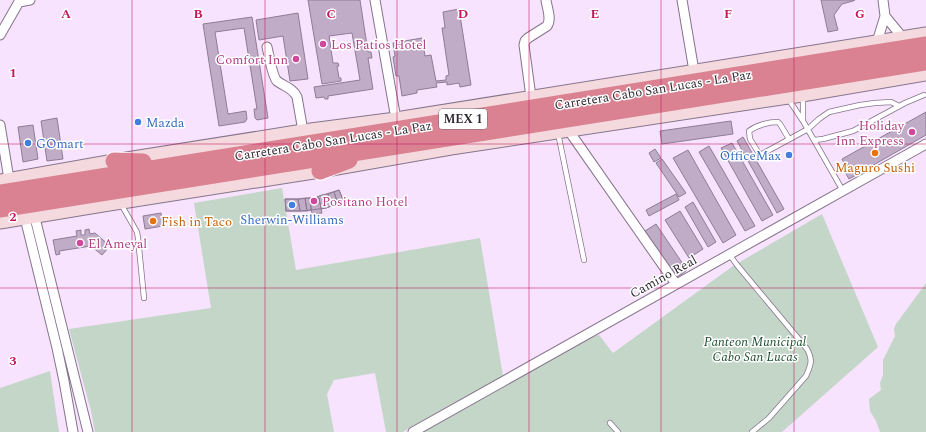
<svg xmlns="http://www.w3.org/2000/svg" width="926" height="432" font-family="Spectral,serif">
	<style>
		.green { fill: #c3d6c8 }
		.building { fill: #c1acc8; stroke: #8e7c94 }
		.lines { fill: none; stroke-linecap: round; stroke-linejoin: round }
		.lane-casing { stroke: #86748c; stroke-width: 6 }
		.street-casing { stroke: #86748c; stroke-width: 11 }
		.secondary-casing { stroke: #86748c; stroke-width: 15 }
		.highway-casing { stroke: #fff; stroke-width: 19 }
		.lane { stroke: #fff; stroke-width: 4.5 }
		.street { stroke: #fff; stroke-width: 9 }
		.secondary { stroke: #f4dade; stroke-width: 13 }
		.highway { stroke: #da8292; stroke-width: 17 }
		.grid { fill: none; stroke: #c2185b; stroke-width: 1; stroke-opacity: 0.55 }
		.hotel-dot { fill: #d1479c; stroke: #fff; stroke-width: 1.5 }
		.shop-dot { fill: #3f7fe0; stroke: #fff; stroke-width: 1.5 }
		.food-dot { fill: #e8710a; stroke: #fff; stroke-width: 1.5 }
		.labels { text-anchor: middle; stroke-width: 3; stroke-linejoin: round; paint-order: stroke }
		.shield { fill: #fff; stroke: #706a71; stroke-width: 1 }
		.shield-label { font-size: 12px; font-weight: bold; fill: #322a34 }
		.hotel-label { font-size: 13px; fill: #b23c85; stroke: #fff; text-anchor: start }
		.street-label { font-size: 13px; fill: #322a34; stroke: #fff }
		.shop-label { font-size: 13px; fill: #366cbe; stroke: #fff; text-anchor: start }
		.food-label { font-size: 13px; fill: #c56008; stroke: #fff }
		.park-label { font-size: 13px; font-style: italic; fill: #1c4f30; stroke: #fff }
		.grid-label { font-size: 13px; text-anchor: middle; font-weight: bold; fill: #c2185b; stroke: #fff; stroke-width: 3; stroke-linejoin: round; paint-order: stroke }
	</style>
	<rect width="100%" height="100%" fill="#f7e3fd"/>
	<path class="green" d="M282,188l14,82 184,-32 23,138 -100,56h-17l-11,-59 -41,7 -7,14 7,38h-239l-4,-21 -22,-82 142,-21 -17,-105z
		M822,214l56,133 -96,85h-363l164,-92 12,-4 4,-1 14,18 120,-87z
		M926,283v149h-46l-4,-11 -6,-10 -1,-12 12,-9 -1,-7 3,-8v-15l12,-24 -1,-7 2,-5z
		M50,371l9,61h-59v-44z"/>
	<path class="building" d="M308,0h52l8,52h3l1,6h-4l5,31 -45,7v3h-3l-1,-2 -8,1 -2,-11 46,-7 -8,-47 -23,3 4,27h5l1,3h-2l2,12h2v3l-19,3z
		M821,0h34l-2,1 -11,3 -8,11 4,15 -10,2z
		M459,9l12,76 -11,2 -1,-4 -12,2v-3l-11,1 1,4 -20,3v3l-15,3 -3,-20h-3l-3,-19 2,-1 -2,-13 29,-5 3,18 6,-1 5,26 10,-1v-4l3,-1 -7,-47h3l-2,-16z
		M298,13l10,66 -18,2 -7,-45 -24,4 -3,-20z
		M252,17l16,101 -11,2 -2,-2 -1,-9h3l-13,-81 -29,4 13,82 18,-3 1,8 -2,3 -26,4 -16,-102z
		M926,112v23l-77,44 -4,-7 1,-1 -2,-3 2,-1 -4,-8z
		M57,118l6,41 -16,2 -6,-40z
		M731,121l2,13 -71,10 -2,-13z
		M33,125l5,34 -15,3 -5,-35z
		M743,137l41,72 -7,4 -40,-72z
		M732,143l41,72 -11,6 -41,-73z
		M709,146l46,80 -10,5 -46,-79z
		M655,149l6,9 -7,4 -5,-9z
		M688,150l48,85 -13,8 -50,-85z
		M662,159l24,34 -7,4 -23,-34z
		M339,190l5,12 -6,2 -4,-12z
		M339,190l5,12 -18,6 -15,2 -11,1h-14l-1,-12h13l13,-1 1,2 5,-1v-2z
		M334,192l4,12 -7,2 -3,-12z
		M328,194l3,12 -5,2 -4,-13z
		M676,194l3,6 -30,16 -3,-6z
		M322,195l4,13 -5,1 -2,-11 -2,1v-2z
		M305,198l2,13h-7l-2,-12z
		M305,198h6l1,2h-2l1,10 -4,1z
		M319,198l3,15 -10,1 -2,-14z
		M285,199h13l2,12h-14z
		M693,202l23,40 -8,5 -23,-40z
		M680,211l23,38 -14,9 -24,-38z
		M161,213l2,13 -18,3 -2,-13z
		M656,224l31,46 -10,8 -32,-47z
		M89,229l1,5 5,-1 15,13 -8,9 -11,-9 -32,5 1,3 -4,1 -3,-15 24,-4 -1,-5 5,-1v5h4v-5z"/>
	<g class="lines">
		<g class="lane-casing">
			<path id="lane" d="M803,97v24
				M789,100l14,21 40,70
				M558,133l26,127
				M789,139l-9,-15 -2,-2c-9,0 -21,3 -29,9l1,8 8,13 1,2h3l46,-25 11,-10 10,-7 31,-7 15,-2 16,-1 8,4
				M814,140l9,-1 30,-8 52,-28 19,-8
				M121,204l16,28 1,6 6,60
				M729,254l8,11 70,84c6,11 4,16 -1,27l-37,42 -17,14
				M610,423l8,9"/>
		</g>
		<g class="street-casing">
			<path id="street" d="M375,0l21,119
				M682,0l12,71
				M19,2l11,-2
				M885,16l18,22
				M0,35l20,-35
				M877,42l8,-26 -2,-16
				M267,47c2,8 5,29 10,34 8,6 16,7 20,16l6,34
				M531,97l-7,-52 1,-4 3,-3 19,-12c5,-7 0,-18 -1,-26
				M0,125l9,54
				M569,131l107,153
				M39,215l-3,3v4l52,210
				M25,218l32,130 7,33 9,51
				M413,432l513,-288"/>
		</g>
		<g class="secondary-casing">
			<path id="secondary" d="M0,181l114,-20 189,-30 93,-12 530,-85
				M0,222l109,-18 211,-33 131,-23 351,-53 124,-21"/>
		</g>
		<g class="highway-casing">
			<path id="highway" d="M114,161l29,1
				M320,171l29,-11
				M0,193l926,-148
				M0,209l926,-147"/>
		</g>
		<use href="#lane" class="lane"/>
		<use href="#street" class="street"/>
		<use href="#secondary" class="secondary"/>
		<use href="#highway" class="highway"/>
	</g>
	<path class="grid" d="M132,0v432M265,0v432M397,0v432M529,0v432M661,0v432M794,0v432M0,144h926M0,288h926"/>
	<g class="hotel-dot">
		<circle cx="323" cy="44" r="4"/>
		<circle cx="296" cy="59" r="4"/>
		<circle cx="912" cy="132" r="4"/>
		<circle cx="314" cy="201" r="4"/>
		<circle cx="80" cy="243" r="4"/>
	</g>
	<g class="shop-dot">
		<circle cx="138" cy="122" r="4"/>
		<circle cx="28" cy="143" r="4"/>
		<circle cx="789" cy="155" r="4"/>
		<circle cx="292" cy="205" r="4"/>
	</g>
	<g class="food-dot">
		<circle cx="875" cy="153" r="4"/>
		<circle cx="153" cy="221" r="4"/>
	</g>
	<g class="labels">
		<rect class="shield" x="439" y="109" width="48" height="20" rx="3"/>
		<g class="shield-label">
			<text x="463" y="123">MEX 1</text>
		</g>
		<g class="hotel-label">
			<text x="331" y="49">Los Patios Hotel</text>
			<text x="288" y="64" text-anchor="end">Comfort Inn</text>
			<text x="904" y="130" text-anchor="end">Holiday<tspan x="904" dy="15">Inn Express</tspan></text>
			<text x="322" y="206">Positano Hotel</text>
			<text x="88" y="248">El Ameyal</text>
		</g>
		<g class="street-label">
			<text transform="translate(653 89) rotate(-9)" y="5">Carretera Cabo San Lucas - La Paz</text>
			<text transform="translate(333 140) rotate(-9)" y="5">Carretera Cabo San Lucas - La Paz</text>
			<text transform="translate(663 276) rotate(-29)" y="5">Camino Real</text>
		</g>
		<g class="shop-label">
			<text x="146" y="127">Mazda</text>
			<text x="36" y="148">GOmart</text>
			<text x="781" y="160" text-anchor="end">OfficeMax</text>
			<text x="292" y="224" text-anchor="middle">Sherwin-Williams</text>
		</g>
		<g class="food-label">
			<text x="875" y="172">Maguro Sushi</text>
			<text x="161" y="226" text-anchor="start">Fish in Taco</text>
		</g>
		<g class="park-label">
			<text x="755" y="346">Panteon Municipal<tspan x="755" dy="15">Cabo San Lucas</tspan></text>
		</g>
	</g>
	<g class="grid-label">
		<text x="66" y="18">A</text>
		<text x="198" y="18">B</text>
		<text x="331" y="18">C</text>
		<text x="463" y="18">D</text>
		<text x="595" y="18">E</text>
		<text x="728" y="18">F</text>
		<text x="860" y="18">G</text>
		<text x="13" y="77">1</text>
		<text x="13" y="221">2</text>
		<text x="13" y="365">3</text>
	</g>
</svg>
